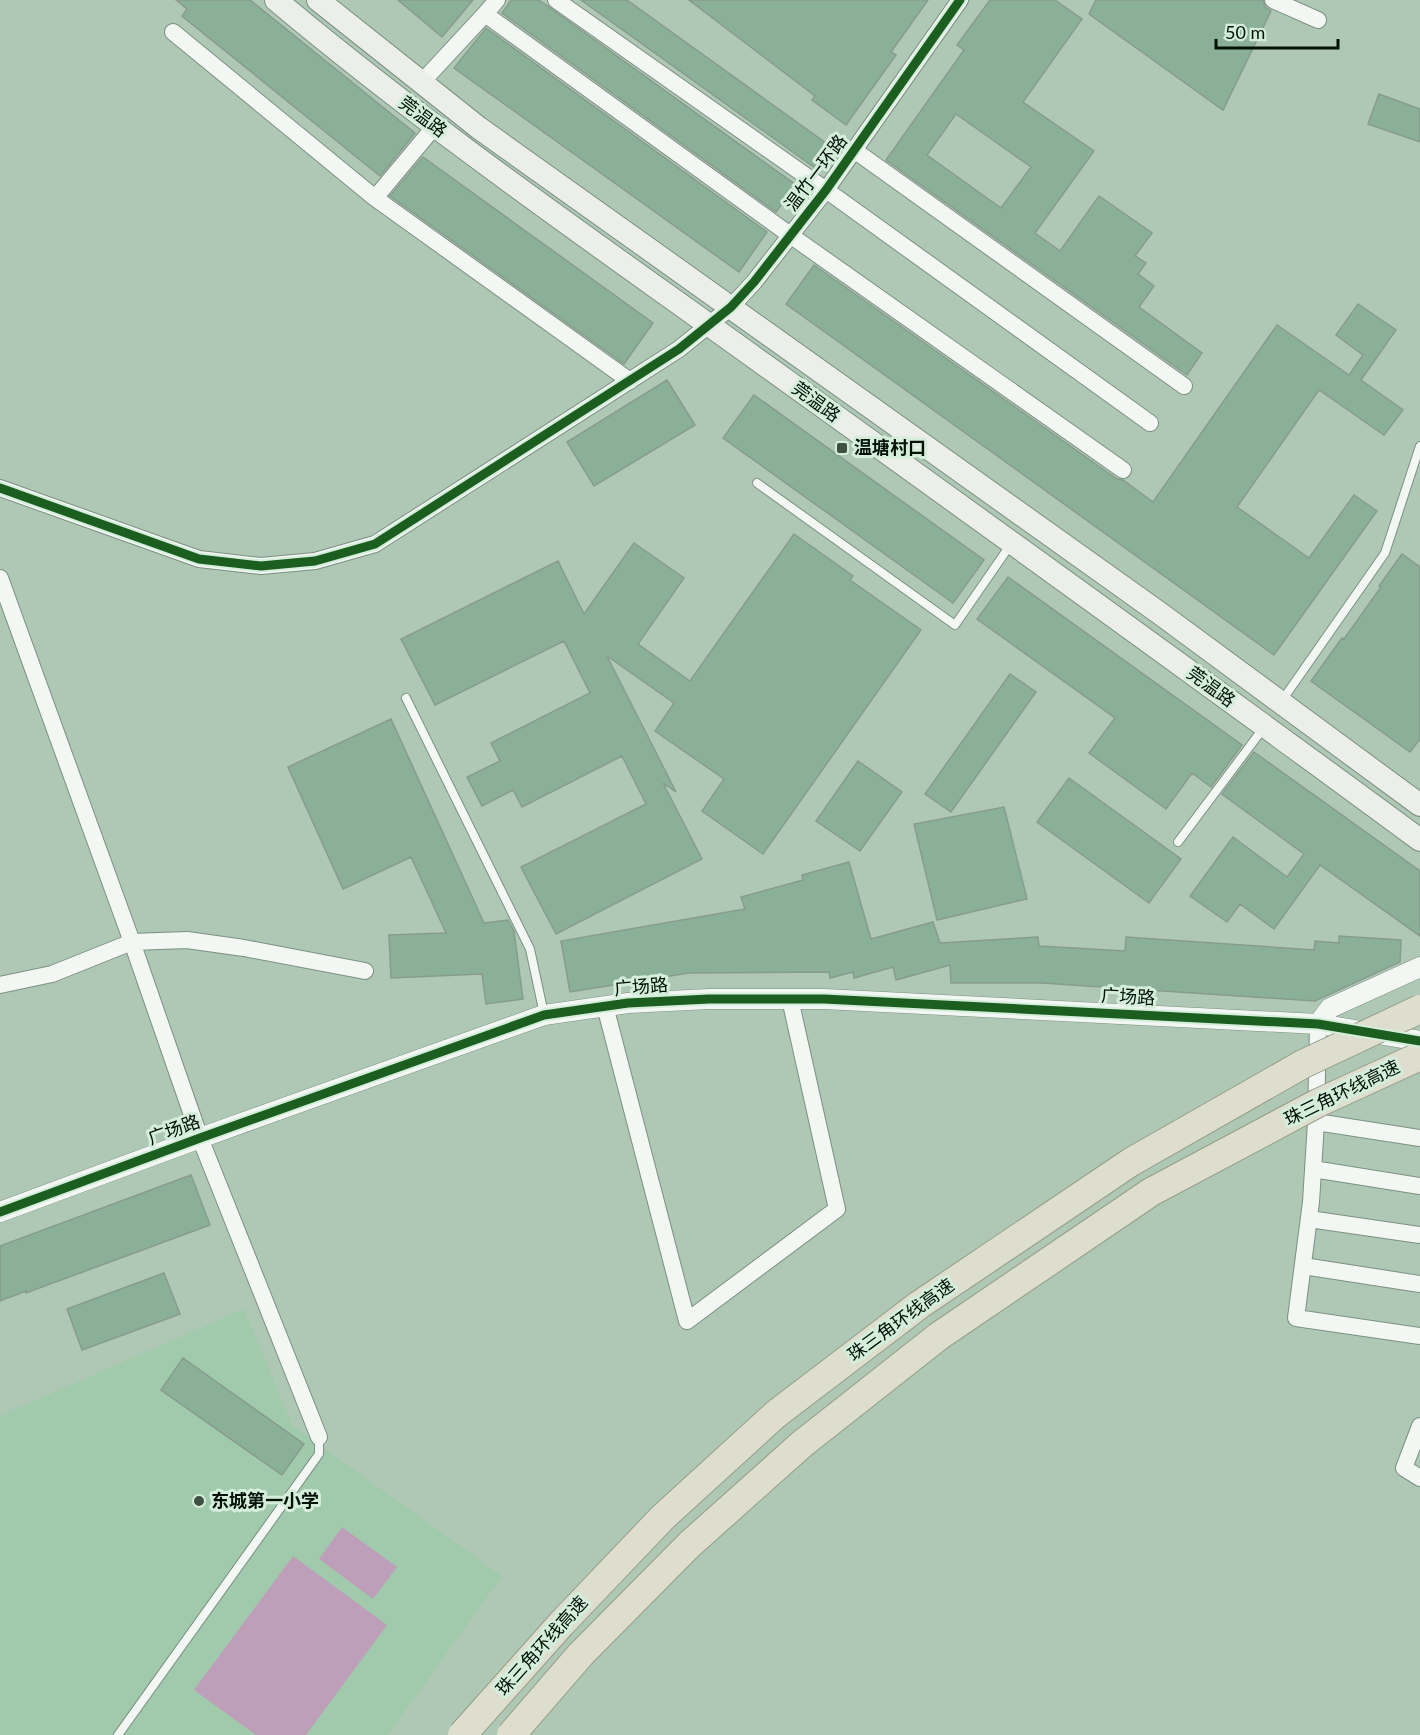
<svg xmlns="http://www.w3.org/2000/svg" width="1420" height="1735" font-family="Lato,'Noto Sans SC',sans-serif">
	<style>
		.built { fill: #a0caab }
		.green { fill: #bd9fba }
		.building { fill: #8bb098; stroke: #889c8d; stroke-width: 1.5; fill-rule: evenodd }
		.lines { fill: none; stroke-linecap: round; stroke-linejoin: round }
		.service-casing { stroke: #7c9082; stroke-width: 10 }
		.minor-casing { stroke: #7c9082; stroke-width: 18 }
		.tertiary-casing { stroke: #7c9082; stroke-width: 21 }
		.secondary-casing { stroke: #7c9082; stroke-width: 24 }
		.service { stroke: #f3f7f4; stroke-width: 8 }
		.minor { stroke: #f3f7f4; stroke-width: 16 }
		.tertiary { stroke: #f3f7f4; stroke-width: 20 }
		.secondary { stroke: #ecefe9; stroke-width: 22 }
		.motorway-bridge-casing { stroke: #949d86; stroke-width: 30; stroke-linecap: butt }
		.motorway-bridge { stroke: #dedece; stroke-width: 28 }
		.cycleway-casing { stroke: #d5eddb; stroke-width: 13 }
		.cycleway { stroke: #1b5e20; stroke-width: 9 }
		.poi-dot { fill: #3e5143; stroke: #d5eddb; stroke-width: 2 }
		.labels { text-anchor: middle; stroke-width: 6; stroke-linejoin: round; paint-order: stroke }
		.street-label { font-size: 18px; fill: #021106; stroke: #d5eddb }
		.poi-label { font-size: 18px; font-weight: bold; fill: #021106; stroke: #d5eddb; text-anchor: start }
	</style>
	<rect width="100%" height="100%" fill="#aec8b5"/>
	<path class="built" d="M244,1309l49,117 209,150 -114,159h-388v-319z"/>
	<path class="green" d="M342,1527l55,40 -24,32 -54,-40z
		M293,1556l94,69 -81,110h-50l-62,-45z"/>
	<path class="building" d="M176,0h74l165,133 -35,43 -198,-160 5,-7z
		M398,0h75l-31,37z
		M511,0h28l257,185 -20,27 -274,-199z
		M581,0h46l203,146 -15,22z
		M689,0h239l-37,52 5,3 -50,70 -34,-25 3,-4z
		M990,0h65l27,19 -59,83 71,49 -59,82 25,18 39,-55 53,37 -17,23 11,7 -8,11 16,12 -15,21 63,46 -15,22 -301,-215 78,-110 -7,-5zM956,114l75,53 -30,41 -74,-53z
		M1096,0h167l2,7 6,4 -48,99 -134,-96z
		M486,28l281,204 -28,40 -285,-204z
		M1379,94l41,15v33l-52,-18z
		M423,157l230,166 -29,41 -234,-168z
		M814,265l303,214 6,1 30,22 124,-177 72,50 14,-20 -27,-20 22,-31 38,26 -35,50 42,30 -19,25 -65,-45 -82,117 72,51 45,-63 23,16 -103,144 -488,-351z
		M667,380l28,45 -101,61 -27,-44z
		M754,395l230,165 -31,43 -230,-165z
		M794,534l59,42 -3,4 71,50 -158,224 -61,-43 22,-32 -69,-48 19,-28 -67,-47 69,136 -13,-9 39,76 -146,75 -35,-67 125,-63 -24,-48 -100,51 -9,-17 -31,16 -15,-29 33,-16 -9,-18 99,-50 -26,-52 -129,64 -34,-66 157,-78 26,53 50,-71 50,35 -46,66 52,37z
		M1402,554l18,13v172l-10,13 -99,-71 31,-43 2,1 37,-52 -2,-1z
		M1008,577l234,168 -31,42 -19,-14 -26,36 -77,-56 26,-35 -138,-99z
		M1010,674l26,18 -85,120 -26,-18z
		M391,719l93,204 24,-3 6,11 9,68 -37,5 -4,-30 -91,4 -2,-43 57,-2 -35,-76 -68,32 -55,-122z
		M1254,752l166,119v65l-100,-71 -46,64 -34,-25 -13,18 -37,-26 43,-59 54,40 17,-23 -82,-60z
		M858,761l44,31 -42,59 -44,-30z
		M1069,778l112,81 -32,44 -112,-81z
		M1004,807l23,92 -90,21 -23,-96z
		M849,862l22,77 62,-17 7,21 98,-6 1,9 86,5 1,-14 188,13 1,-9 24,2v-7l62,4 -1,22 -85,39 -273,-18h-91l-1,-18 -54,15 -3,-13 -39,11 -1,-6 -23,6 -1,-6 -140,1 -119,19 -9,-51 184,-32 -4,-12 62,-17 -1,-5z
		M191,1175l19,50 -184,68v-2l-26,10v-55z
		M164,1273l16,41 -98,36 -15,-41z
		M183,1358l121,86 -22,31 -121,-85z"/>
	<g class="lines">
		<g class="service-casing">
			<path id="service" d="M757,483l198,142 56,-81
				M406,698l124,251 14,65
				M1281,702l104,-149 35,-107
				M1178,842l87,-116
				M118,1735l201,-281v-17"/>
		</g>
		<g class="minor-casing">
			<path id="minor" d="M497,0l-12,14 305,221 333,235
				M556,0l270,190 324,233
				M1273,0l45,20
				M173,32l202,166 255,183
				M422,82l63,-68
				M854,150l330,236
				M375,198l60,-72
				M0,488l199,71 62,7 54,-5 60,-17 304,-195 52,-42 23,-25 72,-92 134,-190
				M0,578l132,364 68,196 119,299
				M0,985l52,-11 80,-32 55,-2 57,8 121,23
				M605,1006l82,315 150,-112 -47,-210
				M1318,1024l-2,98 -5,80 -15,116 124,18
				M1316,1122l104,16
				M1313,1169l107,17
				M1309,1219l111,16
				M1303,1266l117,18
				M1420,1426l-16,42 16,10"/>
		</g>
		<g class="tertiary-casing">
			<path id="tertiary" d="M1318,1024l12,-16 90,-41
				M0,1212l200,-74 344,-123 84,-12 81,-4h115l494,25 102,17"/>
		</g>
		<g class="secondary-casing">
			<path id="secondary" d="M276,0c155,130 322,245 486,363 220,158 440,316 658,477
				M318,0l161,128 679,484 262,193"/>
		</g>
		<use href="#service" class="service"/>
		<use href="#minor" class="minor"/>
		<use href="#tertiary" class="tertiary"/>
		<use href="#secondary" class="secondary"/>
		<g class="motorway-bridge-casing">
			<path id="motorway-bridge" d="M462,1735l99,-111 102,-107 113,-103 143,-109 212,-143 172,-98 117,-55
				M511,1735l70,-81 109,-110 112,-100 137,-108 212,-144 167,-89 102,-47"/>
		</g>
		<use href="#motorway-bridge" class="motorway-bridge"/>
		<g class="cycleway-casing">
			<path id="cycleway" d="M0,488l199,71 62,7 54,-5 60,-17 304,-195 52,-42 23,-25 72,-92 134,-190
				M0,1212l200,-74 344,-123 84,-12 81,-4h115l494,25 102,17"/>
		</g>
		<use href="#cycleway" class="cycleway"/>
	</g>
	<g class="poi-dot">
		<rect x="836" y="442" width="12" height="12" rx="3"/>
		<circle cx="199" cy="1501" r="6"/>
	</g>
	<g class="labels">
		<g class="street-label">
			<text transform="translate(423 117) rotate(37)" y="6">莞温路</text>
			<text transform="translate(816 173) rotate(-53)" y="6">温竹一环路</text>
			<text transform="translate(816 402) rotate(36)" y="6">莞温路</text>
			<text transform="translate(1211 687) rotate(36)" y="6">莞温路</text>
			<text transform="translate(641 987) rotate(-5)" y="6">广场路</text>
			<text transform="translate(1128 997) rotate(3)" y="6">广场路</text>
			<text transform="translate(1342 1093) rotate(-26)" y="6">珠三角环线高速</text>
			<text transform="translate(174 1130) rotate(-20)" y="6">广场路</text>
			<text transform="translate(901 1320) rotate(-36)" y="6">珠三角环线高速</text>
			<text transform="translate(542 1646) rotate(-48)" y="6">珠三角环线高速</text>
		</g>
		<g class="poi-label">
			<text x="854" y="454">温塘村口</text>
			<text x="211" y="1507">东城第一小学</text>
		</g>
	</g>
	<path d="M1216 39v9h122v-9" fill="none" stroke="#021106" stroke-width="3"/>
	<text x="1225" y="39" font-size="18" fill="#021106" stroke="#d5eddb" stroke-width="4.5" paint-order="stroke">50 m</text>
</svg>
